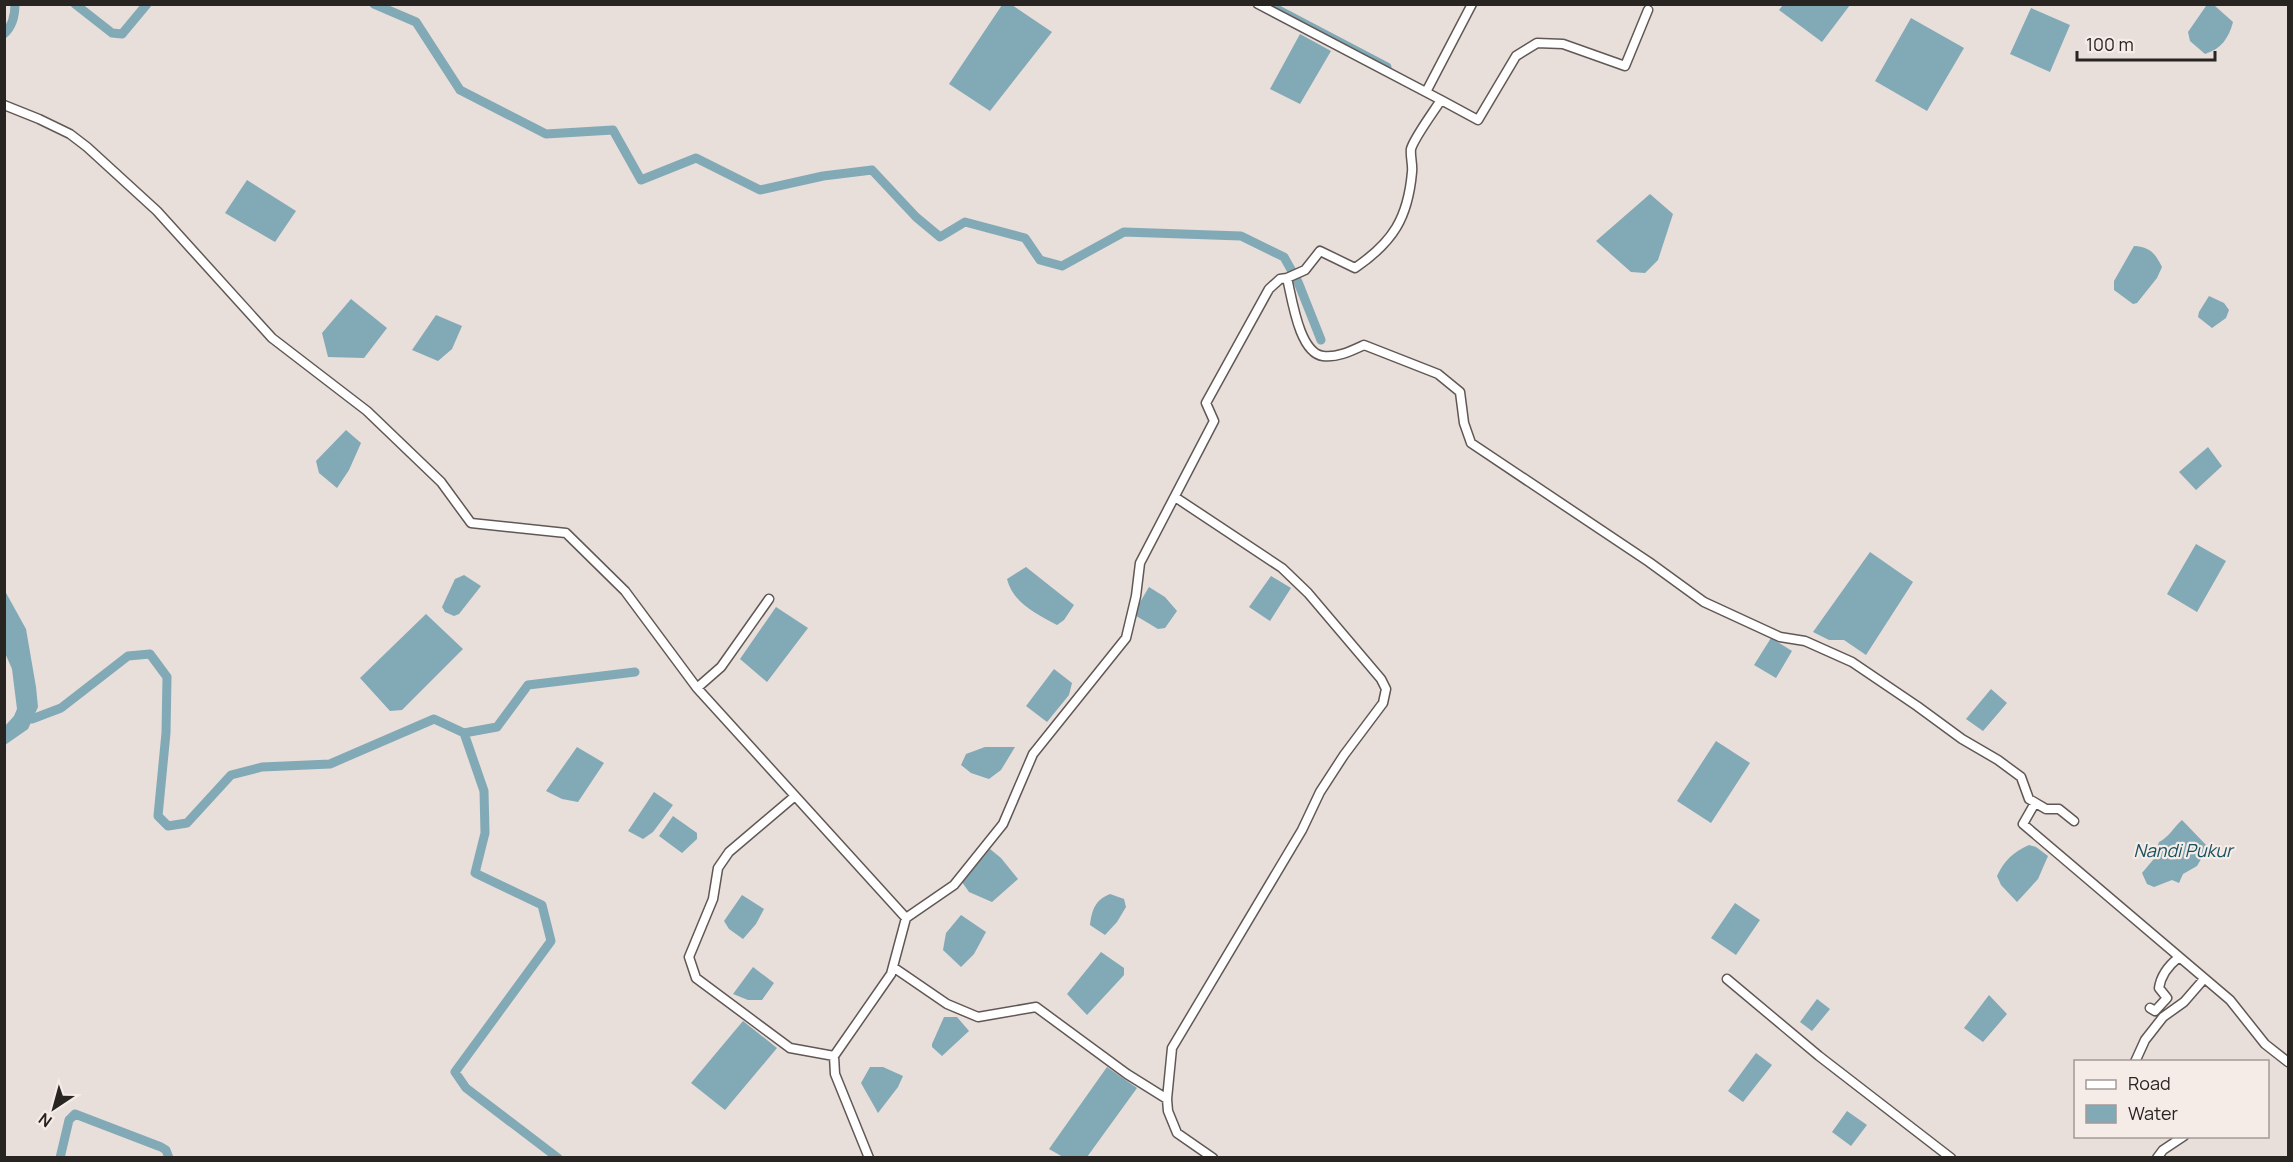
<svg xmlns="http://www.w3.org/2000/svg" width="2293" height="1162" font-family="Manrope,sans-serif">
	<style>
		.water { fill: #81a9b6 }
		.lines { fill: none; stroke-linecap: round; stroke-linejoin: round }
		.canal { stroke: #81a9b6; stroke-width: 9 }
		.street-casing { stroke: #615855; stroke-width: 11 }
		.street { stroke: #fff; stroke-width: 8 }
		.labels { text-anchor: middle; stroke-width: 4.5; stroke-linejoin: round; paint-order: stroke }
		.water-label { font-size: 18px; font-style: italic; fill: #195160; stroke: #f5ebe7 }
	</style>
	<rect width="100%" height="100%" fill="#e8deda"/>
	<path class="water" d="M1002,5h10l40,27 -62,79 -41,-27z
		M1783,5v-1l67,1 -28,37 -43,-32z
		M2206,6h9l18,16c-4,16 -12,27 -28,32l-15,-13 -2,-9z
		M2031,8l39,17 -20,47 -40,-18z
		M1911,18l53,30 -37,63 -52,-30z
		M1300,34l31,17 -31,53 -30,-15z
		M247,180l49,31 -21,31 -50,-29z
		M1650,194l23,20 -15,46 -13,13 -14,-1 -35,-31z
		M2134,246c16,1 21,7 28,21l-5,11 -20,25 -4,1 -19,-14v-9z
		M2209,296l15,7 5,7 -3,8 -14,10 -14,-11 1,-5z
		M351,299l36,29 -23,30 -36,-1 -6,-24z
		M436,315l26,11 -10,23 -14,12 -26,-11z
		M346,430l15,13 -12,27 -12,18 -18,-15 -3,-12z
		M2208,447l14,19 -26,24 -17,-18z
		M2196,544l30,17 -29,51 -30,-18z
		M1870,552l43,30 -47,73 -22,-15h-15l-16,-8z
		M1026,567l48,38 -10,15 -7,5c-21,-11 -44,-22 -50,-46z
		M464,575l17,11 -22,28 -5,2 -9,-4 -3,-5 13,-28z
		M1271,576l20,12 -21,33 -21,-14z
		M1149,587l16,10 12,14 -12,17 -7,1 -25,-15z
		M5,591l21,38 10,58 2,20 -10,22 -23,16v-19l9,-10 3,-7 -5,-40 -7,-16z
		M776,607l32,21 -41,54 -27,-23z
		M426,614l37,35 -61,61 -12,1 -30,-33z
		M1771,638l21,13 -16,27 -22,-13z
		M1054,669l18,14 -3,12 -22,27 -21,-16z
		M1991,689l16,14 -24,28 -17,-12z
		M1716,741l34,22 -39,60 -34,-22z
		M577,747l27,16 -26,39 -16,-3 -16,-8z
		M985,747h30l-14,23 -12,9 -18,-6 -10,-8 5,-11z
		M654,792l19,13 -20,27 -10,7 -15,-8z
		M673,816l24,17v6l-15,14 -23,-17z
		M2182,820l26,27 -11,19 -14,8 -4,9 -7,-3 -18,7 -7,-3 -5,-11 11,-13 6,-18c9,-4 15,-15 23,-22z
		M2029,845l7,2 12,9 -10,23 -21,23 -16,-17 -4,-9c7,-15 16,-24 32,-31z
		M990,849l11,9 17,21 -26,23 -23,-10 -7,-10z
		M1110,894l14,5 2,8 -9,15 -12,13 -15,-10c2,-15 5,-25 20,-31z
		M742,895l22,14 -8,15 -13,15 -14,-10 -5,-8z
		M1735,903l25,17 -24,35 -25,-17z
		M961,915l25,17 -12,22 -13,13 -18,-17 3,-17z
		M1101,952l23,16v7l-37,40 -20,-21z
		M753,967l21,16 -12,17h-14l-15,-6z
		M1989,995l18,19 -24,28 -19,-14z
		M1817,999l13,10 -18,22 -12,-9z
		M944,1017h13l12,14 -27,25 -10,-9v-3z
		M743,1021l34,27 -52,62 -34,-27z
		M1756,1053l16,12 -29,37 -15,-11z
		M870,1067h13l20,9 -5,11 -20,26 -17,-30z
		M1107,1067l30,21 -50,69h-24l-14,-8z
		M1847,1111l20,14 -16,21 -19,-14z"/>
	<g class="lines">
		<path class="canal" d="M75,4l37,29 10,1 25,-30
			M374,4l42,18 44,68 86,44 67,-4 28,50 55,-22 64,32 63,-14 49,-6 44,47 24,20 25,-15 60,16 15,22 22,6 62,-34 117,4 43,21 14,25 23,58
			M1267,4l120,63
			M4,34c9,-8 11,-18 11,-30
			M24,718l8,1 29,-11 67,-52 22,-2 17,23 -1,56 -8,83 10,10 19,-3 44,-48 31,-8 68,-3 104,-45 30,14 33,-6 31,-42 107,-13
			M464,733l20,58 1,42 -10,40 67,32 9,36 -96,131 11,16 92,70
			M60,1158l9,-38 6,-6 86,33 5,3 3,8"/>
		<g class="street-casing">
			<path id="street" d="M1258,4l183,96
				M1426,92l46,-88
				M4,105l35,14 31,15 17,13 70,64 115,127 95,73 74,71 30,41 95,10 59,58 72,97 209,230 -15,56 -57,82 1,18 34,84
				M1287,278c5,20 12,75 36,78 14,2 28,-5 41,-11l74,29 22,18 4,31 7,20 178,119 55,40 76,35 25,4 47,21 65,44 45,33 36,21 23,17 8,22 17,10h13l15,12
				M1175,497l107,71 26,25 73,86 5,10 -3,14 -39,52 -24,37 -18,38 -130,218 -5,51 1,12 9,22 36,25
				M697,688l24,-21 48,-68
				M795,796l-66,56 -11,16 -5,31 -24,58 7,21 94,70 44,8
				M2035,803l-12,21 207,176 35,44 23,18
				M906,918l48,-33 49,-61 30,-70 93,-116 10,-42 4,-33 74,-142 -8,-18 63,-114 11,-10 7,-1 18,-8 15,-19 35,17c38,-26 53,-50 57,-96 1,-7 -2,-16 -1,-23 3,-11 23,-38 30,-49l37,20 38,-64 21,-13 26,1 62,22 23,-56
				M893,967l54,37 31,13 58,-10 91,67 40,25
				M1727,979l92,77 132,102
				M2150,1008l5,3 12,-13 -8,-10c2,-13 9,-22 19,-30
				M2135,1062l10,-22 18,-23 21,-15 20,-23
				M2157,1158l6,-8 21,-14"/>
		</g>
		<use href="#street" class="street"/>
	</g>
	<g class="labels">
		<g class="water-label">
			<text x="2183" y="857">Nandi Pukur</text>
		</g>
	</g>
	<rect width="2293" height="1162" fill="none" stroke="#272422" stroke-width="12"/>
	<rect x="2074" y="1060" width="195" height="78" fill="#f5ebe7" stroke="#a39b98" stroke-width="1.5"/>
	<rect x="2086" y="1080" width="30" height="9" fill="#ffffff" stroke="#a39b98" stroke-width="1.5"/>
	<text x="2128" y="1090" font-size="18" fill="#272422">Road</text>
	<rect x="2086" y="1105" width="30" height="18" fill="#81a9b6" stroke="#a39b98" stroke-width="1.5"/>
	<text x="2128" y="1120" font-size="18" fill="#272422">Water</text>
	<g transform="translate(54 1108) rotate(216)" stroke="#f5ebe7" stroke-width="4.5" paint-order="stroke">
	<path d="M0-4.5L10 22L0 15L-10 22Z" fill="#272422"/>
	<text y="-9" font-size="16" font-weight="bold" text-anchor="middle" fill="#272422">N</text>
	</g>
	<path d="M2077 51v9h138v-9" fill="none" stroke="#272422" stroke-width="3"/>
	<text x="2086" y="51" font-size="18" fill="#272422" stroke="#f5ebe7" stroke-width="4.5" paint-order="stroke">100 m</text>
</svg>
